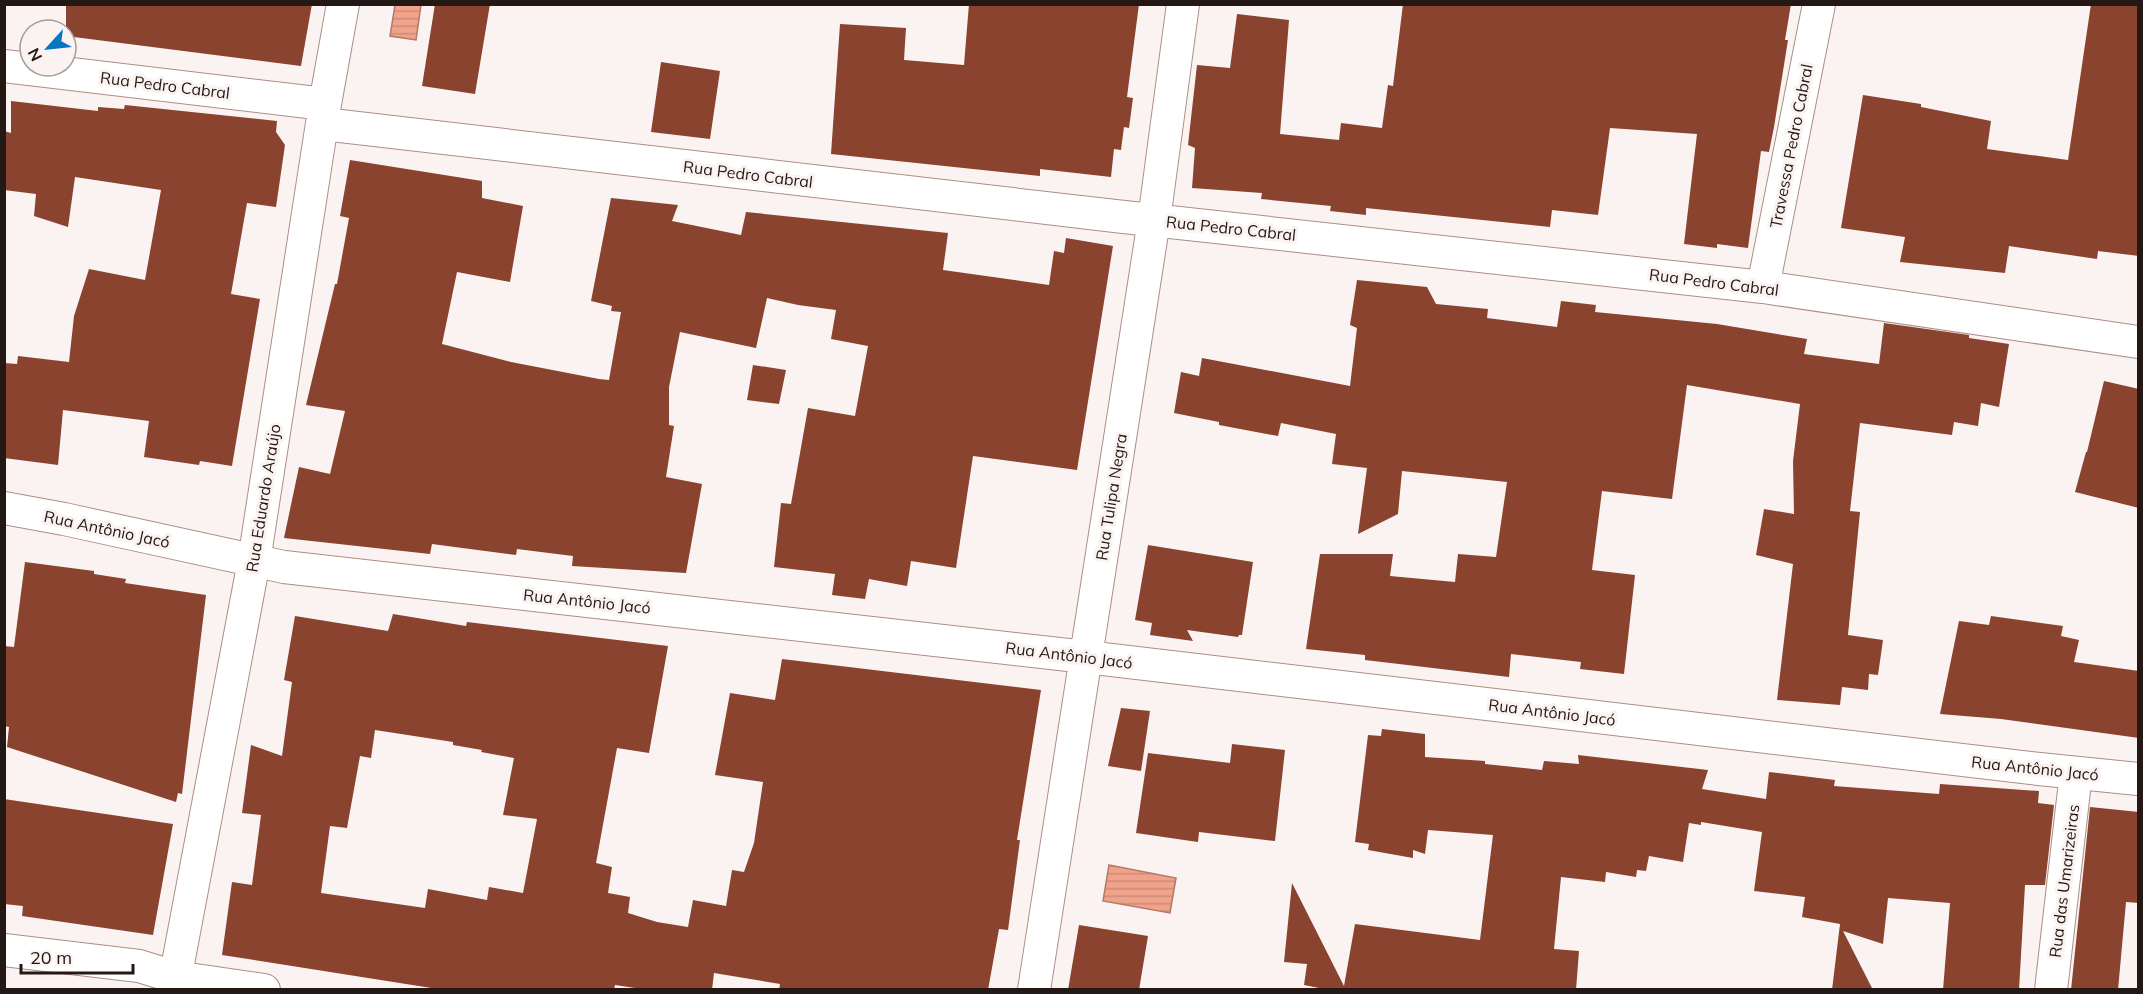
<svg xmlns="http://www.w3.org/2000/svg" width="2143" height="994" font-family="Mulish,sans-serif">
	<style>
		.water { fill: url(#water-rules); stroke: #b37967; stroke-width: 1.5 }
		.building { fill: #89432f; fill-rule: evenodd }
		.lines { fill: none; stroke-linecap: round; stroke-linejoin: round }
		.street-casing { stroke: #ae8e85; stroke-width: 34 }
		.street { stroke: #fff; stroke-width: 32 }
		.labels { text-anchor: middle; stroke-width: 6; stroke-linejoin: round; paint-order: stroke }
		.street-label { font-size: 16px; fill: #241815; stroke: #faf3f1 }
	</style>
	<defs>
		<pattern id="water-rules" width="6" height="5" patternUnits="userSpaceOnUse" patternTransform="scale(1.5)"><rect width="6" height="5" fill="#f0a28a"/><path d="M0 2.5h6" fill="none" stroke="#ce8b76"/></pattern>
	</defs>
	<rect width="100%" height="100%" fill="#faf3f1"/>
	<path class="water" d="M395,5h26l-5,35 -26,-4z
		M1109,865l67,13 -6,35 -67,-12z"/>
	<path class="building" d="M66,4h246l-11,62 -235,-30z
		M435,4h55l-15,90 -53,-8z
		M969,4h170l-12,93 6,1 -4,30 -5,-1 -3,23 -7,-1 -3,28 -71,-8v7l-209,-22 9,-130 66,4 -2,32 60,5z
		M1403,4h388l-6,36h3l-14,87 -5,25 -8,-1 -13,97 -31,-4v4l-33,-4 13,-110 -87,-6 -12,87 -46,-5 -2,17 -184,-19v7l-36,-4 1,-5 -70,-7 1,-6 -70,-5 3,-40 -7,-3 9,-80 33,3 7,-54 52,6 -9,114 59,6 2,-17 41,5 6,-43 5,1z
		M2091,4h48v252l-41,-5 -1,8 -88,-13 -4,27 -105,-11 5,-25 -64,-9 22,-133 58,9v3l70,14 -4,28 81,11z
		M661,62l59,9 -10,68 -59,-7z
		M11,101l87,10v-4l26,2 1,-4 152,16 -1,11 9,13 -9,62 -29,-4 -16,91 29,5 -28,167 -32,-5 -1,4 -55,-8 5,-36 -86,-11 -5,55 -54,-7v-95l13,1 1,-8 51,6 5,-46 15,-47 56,11 16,-90 -86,-13 -7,50 -34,-11 2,-22 -32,-4v-59l7,2z
		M350,160l132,21v17l41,8 -13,76 -53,-10 -15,72 69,18 88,17 10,1 12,-68 -10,-1 1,-5 -21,-5 20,-103 67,7 -6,16 69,14 5,-23 202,21 -5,37 106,15 5,-34 10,2 2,-15 47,8 -36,224 -104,-14 -17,112 -45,-7 -4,25 -38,-7 -4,20 -33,-4 3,-21 -61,-7 7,-64 10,1 17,-96 47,8 13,-70 -37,-7 5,-29 -38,-5 -31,-7 -11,50 -76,-16 -11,55v38l5,1 -8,51 36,7 -16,89 -114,-7 1,-10 -56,-7 -1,6 -84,-11 -2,10 -146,-16 15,-71 31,7 15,-63 -39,-6 29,-121h2l12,-66 -9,-2z
		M1357,280l70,7 9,17 52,5 -1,9 70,9 4,-26 35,4 -1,7 122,12 90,15 -3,15 75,10 5,-41 85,12v3l40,6 -10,63 -18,-4 -3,23 -24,-4 -2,13 -92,-12 -10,88 10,1 -12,123 35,5 -5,35 -9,-1 -1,16 -26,-3 -2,18 -63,-5 16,-136 -37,-9 8,-46 30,5 -1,-53 7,-57 -113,-19 -15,114 -70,-8 -10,79 43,5 -11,99 -44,-5 1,-7 -70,-8 -2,23 -144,-17v-5l-59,-6 14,-95h73l-3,22 65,6 3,-28 38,3 11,-75 -105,-11 -4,43 -40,20 9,-66 -35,-4 4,-30 -55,-11 -3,13 -59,-11v-3l-45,-9 7,-41 18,4 3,-18 148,28 7,-58 -7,-3z
		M753,365l33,5 -7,34 -32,-4z
		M2104,381l35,8v119l-64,-16 11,-40h1z
		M1148,545l105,17 -11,73h-3l-1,2 -51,-7 6,11 -43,-6 2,-12 -17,-3z
		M25,562l69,9v3l32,5 -1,4 81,12 -24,199 -4,-1 -2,9 -169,-55 2,-20 -5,-1v-80l10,1z
		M393,614l73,12 1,-4 201,24 -19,107 -32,-5 -21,115 16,4 -4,26 22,4 -2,16 29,9 31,5 5,-27 33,6 6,-36 12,2 10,-29 9,-61 -48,-7 15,-82 45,7 7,-41 259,31 -24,150h3l-12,90 -9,-1 -11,61h-209l1,-6 -66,-11 -2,17h-64l-33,-5 -1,5h-170l-222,-35 10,-73 20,3 9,-70 -19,-2 9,-68 31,11 10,-74 -8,-2 11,-64 93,15zM375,730l78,12v3l29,5 -1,2 33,6 -11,57 34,4 -14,74 -34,-6 -2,13 -59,-11 -3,19 -104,-15 9,-67 17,2 13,-72 11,2z
		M1991,616l72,10 -2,10 18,4 -5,22 65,9v67l-138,-19 -61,-5 19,-93 30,4z
		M1121,708l29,3 -9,60 -33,-5z
		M1382,729l43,5v23l60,4v3l57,6 2,-9 35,3 -1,-9 130,15 -6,19 64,10 3,-27 66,8 -1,6 105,8 1,-10 99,7 -1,12 16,2 -9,80h-20l-6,105h-76l7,-87 -62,-5 -5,46 -40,-13 30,59h-41l8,-66 -38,-7 3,-20 -51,-6 8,-59 -61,-10v3l-12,-2 -6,39 -34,-6 -3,15 -9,-1 -1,7 -30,-5 -1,10 -44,-5 -7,72 25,2 -3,39h-247l-25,-5 3,-21 -23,-2 8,-79 52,103 11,-62 125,16 13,-105 -65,-5 -3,24 -12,-4v8l-45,-8 1,-6 -14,-2 13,-107 13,1z
		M1232,744l53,6 -10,91 -76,-9 -1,10 -62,-9 12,-80 82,10z
		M4,799l169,25 -20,111 -131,-19 1,-10 -19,-2z
		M2090,807l49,5v91l-13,-1 -8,88h-47z
		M1079,925l69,11 -9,54h-71z"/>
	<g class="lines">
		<g class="street-casing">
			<path id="street" d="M4,66l321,38
				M323,124l792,92 648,71 375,55
				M1763,287l56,-283
				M4,508l60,11 220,48 802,90 953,112 99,10
				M4,950l135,16 36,11 89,13
				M173,990l81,-429 71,-457 18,-100
				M1034,990l120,-770 29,-216
				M2051,990l25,-217"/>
		</g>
		<use href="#street" class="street"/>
	</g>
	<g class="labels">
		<g class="street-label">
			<text transform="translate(165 85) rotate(7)" y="6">Rua Pedro Cabral</text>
			<text transform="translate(1791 146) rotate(-79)" y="6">Travessa Pedro Cabral</text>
			<text transform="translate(748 174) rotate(7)" y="6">Rua Pedro Cabral</text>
			<text transform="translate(1231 228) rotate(6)" y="6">Rua Pedro Cabral</text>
			<text transform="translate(1714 282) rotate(7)" y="6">Rua Pedro Cabral</text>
			<text transform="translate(1111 497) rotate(-81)" y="6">Rua Tulipa Negra</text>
			<text transform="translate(263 498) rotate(-81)" y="6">Rua Eduardo Araújo</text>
			<text transform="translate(107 529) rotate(12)" y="6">Rua Antônio Jacó</text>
			<text transform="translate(587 601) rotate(6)" y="6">Rua Antônio Jacó</text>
			<text transform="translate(1069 655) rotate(7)" y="6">Rua Antônio Jacó</text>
			<text transform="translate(1552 712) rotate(7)" y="6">Rua Antônio Jacó</text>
			<text transform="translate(2035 768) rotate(6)" y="6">Rua Antônio Jacó</text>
			<text transform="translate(2064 881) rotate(-83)" y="6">Rua das Umarizeiras</text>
		</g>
	</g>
	<rect width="2143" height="994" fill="none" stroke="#241815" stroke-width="12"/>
	<g transform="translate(48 48) rotate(243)"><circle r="28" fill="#faf3f1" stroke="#a49b99" stroke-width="1.5"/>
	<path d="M0-4.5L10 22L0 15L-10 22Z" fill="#0776c0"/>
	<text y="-9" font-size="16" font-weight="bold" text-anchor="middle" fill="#241815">N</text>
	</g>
	<path d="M21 964v9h112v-9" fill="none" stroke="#241815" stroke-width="3"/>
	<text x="30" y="964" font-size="18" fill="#241815" stroke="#faf3f1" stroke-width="4.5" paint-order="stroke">20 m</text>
</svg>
